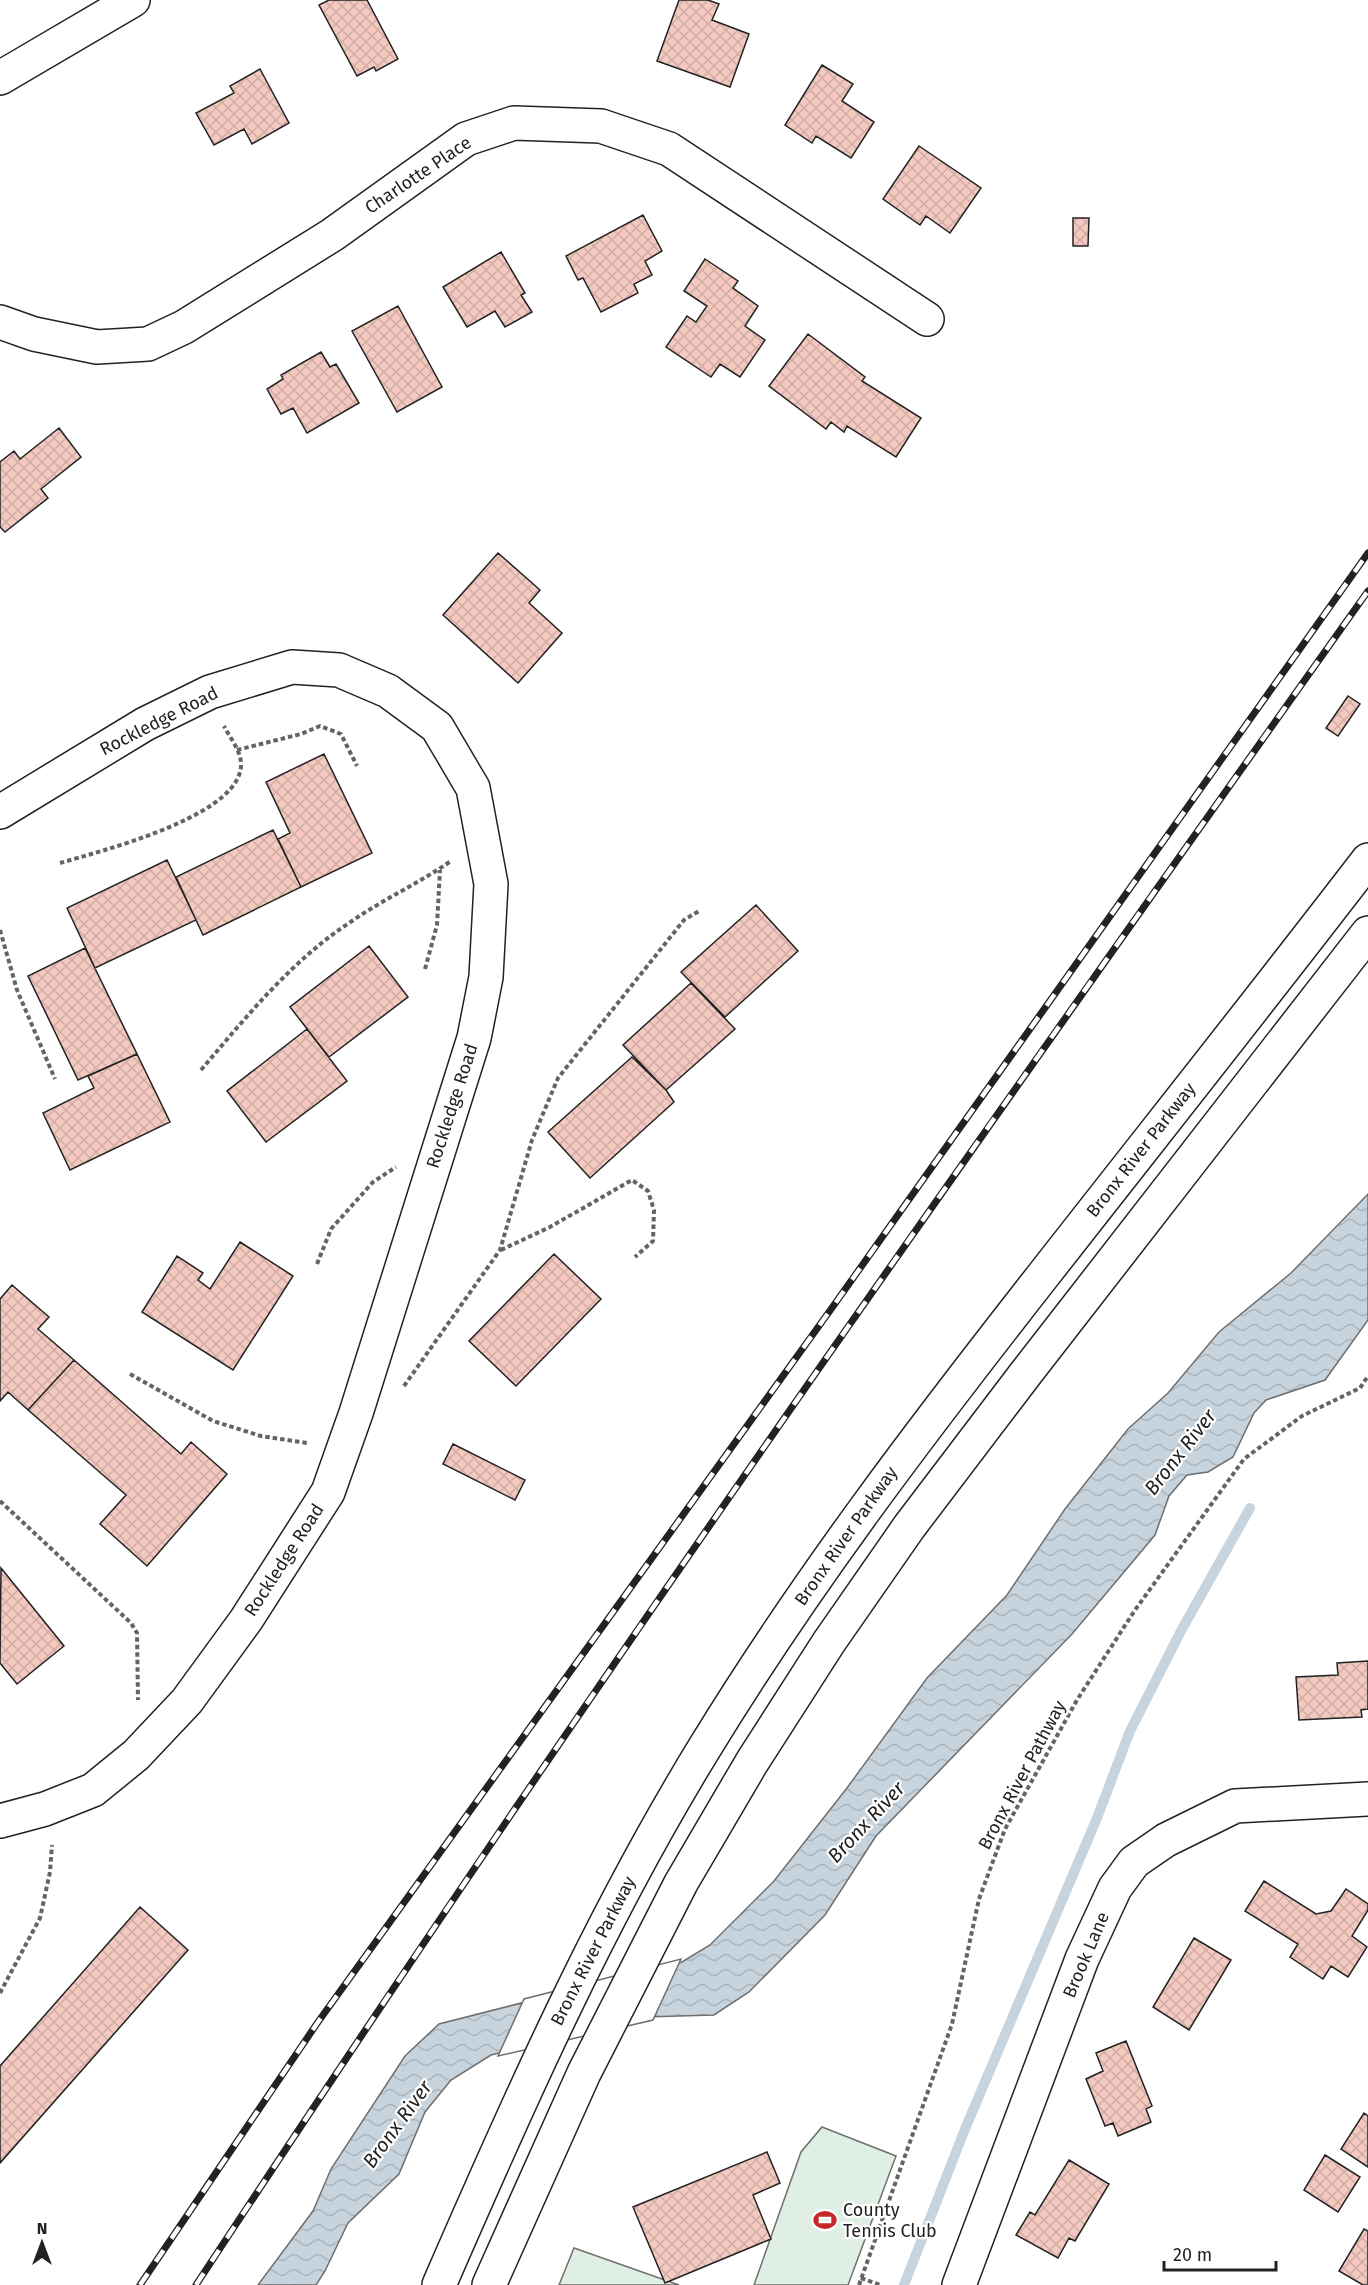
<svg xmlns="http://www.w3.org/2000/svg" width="1368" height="2285" font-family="'Fira Sans',sans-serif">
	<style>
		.grass { fill: #e0efe3; stroke: #6f6f6f; stroke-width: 1.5 }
		.water { fill: url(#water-waves); stroke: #6f6f6f; stroke-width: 1.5 }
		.pier { fill: #fff; stroke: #6f6f6f; stroke-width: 1.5 }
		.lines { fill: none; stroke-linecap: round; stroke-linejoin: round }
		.stream { stroke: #c7d3dd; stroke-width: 10 }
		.building { fill: url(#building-cross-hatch); stroke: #222; stroke-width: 1.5 }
		.street-casing { stroke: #222; stroke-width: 36 }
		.highway-casing { stroke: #222; stroke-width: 36 }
		.path { stroke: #646464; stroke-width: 4; stroke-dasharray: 4.5 3; stroke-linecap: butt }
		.street { stroke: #fff; stroke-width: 33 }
		.highway { stroke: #fff; stroke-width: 33 }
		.rail-casing { stroke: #222; stroke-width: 7 }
		.rail { stroke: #fff; stroke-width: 4.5; stroke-dasharray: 14; stroke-linecap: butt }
		.labels { text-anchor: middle; stroke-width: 4.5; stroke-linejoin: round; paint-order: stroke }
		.street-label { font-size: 18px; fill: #222; stroke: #fff }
		.poi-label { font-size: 18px; fill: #222; stroke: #fff; text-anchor: start }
		.water-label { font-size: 20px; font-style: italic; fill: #222; stroke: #fff }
	</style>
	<defs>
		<pattern id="water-waves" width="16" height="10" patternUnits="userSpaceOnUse" patternTransform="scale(1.5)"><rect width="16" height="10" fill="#c7d3dd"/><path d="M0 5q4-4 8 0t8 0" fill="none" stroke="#abb5bd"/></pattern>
		<pattern id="building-cross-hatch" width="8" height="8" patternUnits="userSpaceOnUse" patternTransform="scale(1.5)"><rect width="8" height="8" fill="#f3c9c0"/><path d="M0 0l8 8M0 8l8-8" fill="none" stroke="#d0aca5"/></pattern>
	</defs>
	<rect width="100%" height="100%" fill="#fff"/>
	<path class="grass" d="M822,2127l74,29 -48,129h-94l47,-133z
		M574,2248l105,37h-120z"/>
	<path class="water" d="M1368,1194v126l-43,60 -59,20 -12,13 -21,44 -25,15 -21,3 -18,21 -14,39 -83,99 -196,202 -51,79 -76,77 -35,23 -70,2 -153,38 -40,25 -26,32 -26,62 -51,49 -23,48 -9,14h-58l55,-74 18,-42 74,-113 34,-32 243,-62 28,-17 64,-64 73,-93 80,-110 80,-83 58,-86 63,-80 40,-36 51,-61 72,-59z"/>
	<path class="pier" d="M681,1959l-28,61 -155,36 26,-57z"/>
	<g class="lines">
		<path class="stream" d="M904,2285l61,-156 132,-311 33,-87 52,-102 68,-121"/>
	</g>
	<path class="building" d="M329,0h38l31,59 -22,12 -2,-4 -17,9 -38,-71z
		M679,0h29l11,4 -7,16 37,14 -19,53 -73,-26z
		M822,65l31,19 -11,17 32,21 -23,36 -35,-22 -4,7 -27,-18z
		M260,69l29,54 -37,21 -8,-15 -30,16 -18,-32 38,-20 -4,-7z
		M919,146l62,42 -31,45 -24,-17 -6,9 -37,-26z
		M643,215l19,36 -17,10 7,14 -18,9 4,9 -37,19 -18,-34 -5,2 -12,-24z
		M1073,218h16l-1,28h-15z
		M501,252l24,41 -4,2 11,17 -27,15 -10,-16 -28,16 -24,-40z
		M705,259l33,22 -5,7 25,18 -13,20 20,14 -25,37 -20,-13 -9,13 -45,-30 21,-31 9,6 11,-16 -23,-15z
		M398,306l44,81 -45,25 -45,-81z
		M808,334l57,43 -3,4 59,37 -25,39 -49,-31 -3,6 -13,-10 -5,7 -57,-43z
		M321,352l9,15 6,-3 23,39 -52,30 -14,-25 -12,6 -14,-25 16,-10 -2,-4z
		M59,428l22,29 -40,32 7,9 -43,34 -5,-5v-65l14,-11 6,8z
		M498,553l42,37 -11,13 33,30 -44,50 -75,-68z
		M1348,696l12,8 -22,32 -12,-8z
		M324,754l48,99 -71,34 -23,-48 12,-6 -24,-51z
		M273,830l28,57 -98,48 -27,-58z
		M167,860l29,60 -101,48 -28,-60z
		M756,905l42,46 -73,66 -44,-45z
		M369,946l39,51 -79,60 -39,-50z
		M85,948l52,106 -59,26 -50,-104z
		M691,983l44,46 -69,61 -43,-45z
		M307,1029l40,52 -81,61 -39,-51z
		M137,1054l33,68 -100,48 -27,-57 51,-25 -6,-12z
		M632,1057l34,33 8,12 -84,76 -42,-46z
		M240,1242l53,34 -60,94 -91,-58 35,-56 26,17 -5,7 12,9z
		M554,1254l47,45 -85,87 -47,-45z
		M12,1285l37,32 -11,12 36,31 -46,50 -20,-18 -8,9v-102z
		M74,1360l107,94 10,-12 36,32 -80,92 -47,-42 26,-29 -98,-85z
		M453,1444l72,36 -10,20 -72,-36z
		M1,1568l63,78 -47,38 -17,-21z
		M1368,1661v48l-7,1 1,7 -63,3 -3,-43 42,-2 -1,-12z
		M1264,1881l52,33 15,-3 15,-22 22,15v6l-16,26 15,11 -19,30 -17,-11 -8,13 -33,-22 8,-13 -53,-33z
		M140,1907l48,43 -188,213v-97z
		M1194,1938l37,22 -42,70 -36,-23z
		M1126,2041l26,65 -6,3 5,13 -33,14 -5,-13 -8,3 -19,-47 17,-8 -7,-18z
		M1364,2113l4,3v51l-27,-18z
		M767,2152l13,31 -27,12 18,44 -106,44 -32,-76z
		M1325,2155l35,22 -22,35 -34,-22z
		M1069,2160l40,24 -34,57 -6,-3 -11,20 -42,-23 14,-23 5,3z
		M1364,2229l4,2v54h-5l-24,-14z"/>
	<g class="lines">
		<g class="street-casing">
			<path id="street" d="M0,78l133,-78
				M0,322l34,12 63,13 51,-3 36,-17 148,-92 134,-96 48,-16 87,3 68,23 258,170
				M0,812l145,-88 65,-32 82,-25 47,3 49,21 49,36 36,61 18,96 -5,93 -12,61 -118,375 -28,79 -82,128 -59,81 -51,54 -43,35 -48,19 -45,12
				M959,2285l123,-326 33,-71 19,-26 32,-22 69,-34 133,-7"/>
		</g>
		<g class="highway-casing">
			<path id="highway" d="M439,2285c80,-184 161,-367 266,-538 102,-167 220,-321 340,-474 108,-138 217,-275 323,-413
				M489,2285l95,-212 97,-190 71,-121 77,-120 80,-115 117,-154 342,-440"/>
		</g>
		<path class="path" d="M237,750l64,-16 19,-8 21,8 16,32
			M60,863c41,-12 168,-44 180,-91 5,-17 -9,-32 -16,-46
			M0,930l17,60 38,89
			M425,969l12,-44 3,-55
			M201,1070c46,-54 91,-110 151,-149 32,-22 67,-38 99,-60
			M501,1250l49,-23 82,-47 16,11 6,19 -1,31 -18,16
			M317,1264l14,-35 42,-47 23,-15
			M130,1374l83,47 48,15 46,7
			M404,1386l96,-136 32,-110 26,-62 126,-158 15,-9
			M0,1501l131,122 6,10 1,67
			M0,1993l40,-75 10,-46 2,-27
			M861,2278l19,7
			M859,2285l93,-261 27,-125 26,-70 72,-129 58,-90 109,-151 58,-43 58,-28 8,-12"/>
		<use href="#street" class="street"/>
		<use href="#highway" class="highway"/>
		<g class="rail-casing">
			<path id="rail" d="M140,2285l178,-263 511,-710 539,-759
				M196,2285c377,-574 774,-1134 1172,-1694"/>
		</g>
		<use href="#rail" class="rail"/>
	</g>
	<defs>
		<g id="stadium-bare" transform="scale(1.8)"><path d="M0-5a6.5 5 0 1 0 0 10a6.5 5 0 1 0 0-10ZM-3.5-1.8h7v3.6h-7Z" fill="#c62828" stroke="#fff" stroke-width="2.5" paint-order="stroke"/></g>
	</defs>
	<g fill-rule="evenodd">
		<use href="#stadium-bare" x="825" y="2220"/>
	</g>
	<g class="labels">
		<g class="street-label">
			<text transform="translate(418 175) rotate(-34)" y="6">Charlotte Place</text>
			<text transform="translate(159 721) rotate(-27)" y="6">Rockledge Road</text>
			<text transform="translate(452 1106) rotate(-72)" y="6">Rockledge Road</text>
			<text transform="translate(1141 1150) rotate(-52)" y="6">Bronx River Parkway</text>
			<text transform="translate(846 1536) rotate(-55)" y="6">Bronx River Parkway</text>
			<text transform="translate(284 1560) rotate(-57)" y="6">Rockledge Road</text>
			<text transform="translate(1022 1775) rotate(-62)" y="6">Bronx River Pathway</text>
			<text transform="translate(593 1951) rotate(-63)" y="6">Bronx River Parkway</text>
			<text transform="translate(1086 1955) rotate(-67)" y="6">Brook Lane</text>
		</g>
		<g class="poi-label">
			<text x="843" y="2216">County<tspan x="843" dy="21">Tennis Club</tspan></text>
		</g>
		<g class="water-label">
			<text transform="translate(1180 1452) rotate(-52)" y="7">Bronx River</text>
			<text transform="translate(866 1822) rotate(-47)" y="7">Bronx River</text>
			<text transform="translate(397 2124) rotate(-54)" y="7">Bronx River</text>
		</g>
	</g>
	<g transform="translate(42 2243)" stroke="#ffffff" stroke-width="4.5" paint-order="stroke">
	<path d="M0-4.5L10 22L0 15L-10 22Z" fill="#222222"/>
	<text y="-9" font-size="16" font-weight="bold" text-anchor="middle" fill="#222222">N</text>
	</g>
	<path d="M1164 2261v9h112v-9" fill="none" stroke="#222222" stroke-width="3"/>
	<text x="1173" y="2261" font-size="18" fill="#222222" stroke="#ffffff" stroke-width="4.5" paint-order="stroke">20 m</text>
</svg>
